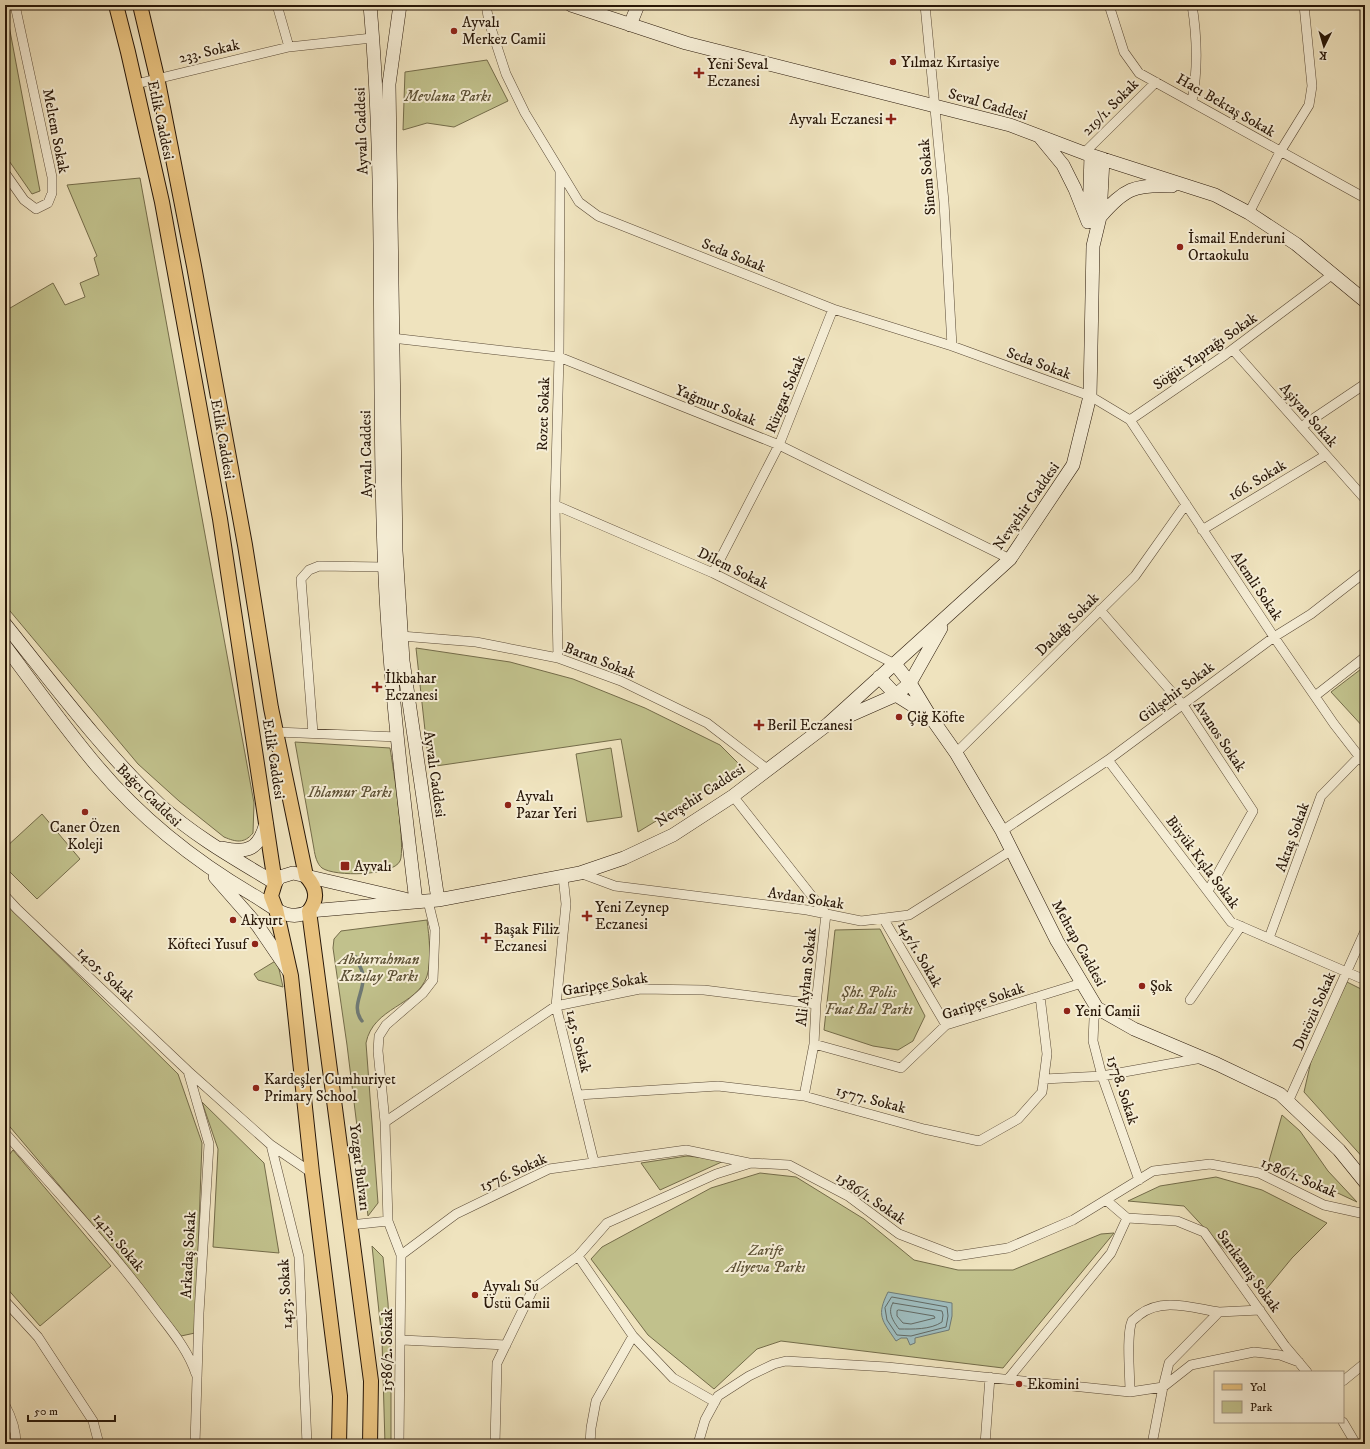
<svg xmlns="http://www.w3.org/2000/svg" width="1370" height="1449" font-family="'IM FELL DW Pica',serif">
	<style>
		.green { fill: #c1c18c; stroke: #746c4a }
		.water { fill: #9ebbbc; stroke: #6f7974 }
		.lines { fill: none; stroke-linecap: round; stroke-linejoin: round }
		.shore { stroke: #636962; stroke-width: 1 }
		.stream { stroke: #6f7974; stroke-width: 3.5 }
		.street-casing { stroke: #5a4a36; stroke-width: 10 }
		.secondary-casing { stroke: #281708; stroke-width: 14 }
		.primary-casing { stroke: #281708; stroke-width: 16 }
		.street { stroke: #f5edd5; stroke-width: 9 }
		.secondary { stroke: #f5edd5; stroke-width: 13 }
		.primary { stroke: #e8c27f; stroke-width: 14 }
		.poi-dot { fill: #8f2418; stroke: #f5edd5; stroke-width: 1.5 }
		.labels { text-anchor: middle; stroke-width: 4; stroke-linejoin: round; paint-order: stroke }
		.poi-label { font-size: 15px; fill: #281708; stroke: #f5edd5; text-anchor: start }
		.street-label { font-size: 15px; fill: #281708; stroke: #f5edd5 }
		.park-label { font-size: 15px; font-style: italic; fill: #5e5236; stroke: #f5edd5 }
	</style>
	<rect width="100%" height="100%" fill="#efe3be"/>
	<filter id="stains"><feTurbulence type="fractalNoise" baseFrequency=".005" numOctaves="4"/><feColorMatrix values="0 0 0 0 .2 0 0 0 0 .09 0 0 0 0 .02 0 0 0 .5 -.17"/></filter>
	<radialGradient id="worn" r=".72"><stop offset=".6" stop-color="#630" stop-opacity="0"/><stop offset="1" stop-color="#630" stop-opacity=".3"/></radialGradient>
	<path class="green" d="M7,15l33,176 -8,3 -27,-39v-139z
		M487,60l21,41 -54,26 -27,-4 -24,7 2,-58z
		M140,178l114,625 -1,30c-9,11 -17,9 -29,4l-45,-36 -41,-37 -133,-159v-294l48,-28 12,22 20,-8 -5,-14 19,-8 -5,-17 3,-2 -30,-71z
		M416,648l94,14 63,17 72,29 75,37 23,23 -105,64 -17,-93 -192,28z
		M1365,666v63l-34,-37z
		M295,742l95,6c3,18 16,101 10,113 -7,15 -65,16 -78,7 -5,-4 -7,-12 -8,-19z
		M611,748l11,69 -35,5 -11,-68z
		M42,814l38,45 -43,40 -32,-32v-19z
		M5,903l173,171 24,69 -7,190 -14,3 -62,-80 -114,-135z
		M427,920c2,16 5,40 0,56 -10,30 -54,31 -61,67l12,160 -10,13 -21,-171 -14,-97 1,-9 7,-8z
		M880,929l45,87 -12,25 -15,9 -25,-4 -49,-16 11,-100z
		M277,960l6,27 -25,-7 -4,-6z
		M1347,982l18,9v169l-61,-68 10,-44z
		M202,1102l62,61 15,90 -66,-6 5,-98z
		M1282,1115l18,16 28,40 29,31 -88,-41z
		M13,1150l98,116 -71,60 -35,-40v-126z
		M687,1156l39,4 -66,30 -19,-27z
		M760,1173l36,4 68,42 50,41 44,10h55l88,-36 13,-1 -111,135 -222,-27 -24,8 -43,40 -66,-54 -57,-76 11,-12 109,-59z
		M1216,1177l46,13 65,33 -35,35 -28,34 -80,-86 -56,-5 32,-15z
		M372,1246l11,11 5,46 3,61v80h-6l-3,-104z"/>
	<path class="water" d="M888,1292l64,11v13l-3,14 -34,8v5l-5,2 -3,-7h-6l-5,3c-14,-21 -20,-25 -8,-49z"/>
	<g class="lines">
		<path class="shore" d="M892,1297l55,10 1,9 -2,11 -35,9 -14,-1 -10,-15 -2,-12z
			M893,1303l49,8 1,4 -1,7c-12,8 -29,7 -43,7 -6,-8 -12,-17 -6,-26z
			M899,1310l35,6 1,2 -24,6 -8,-1 -6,-7v-5z"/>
		<path class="stream" d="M356,957c1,6 6,11 7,18 2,17 -13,31 -1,46"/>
		<g class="street-casing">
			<path id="street" d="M277,5l12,42
				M486,5l3,17 17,52 19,39 54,89 19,14 235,93 119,37 138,50 40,24 95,-65 108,-81
				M925,5l19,197 8,144
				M1109,5l15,47 15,21 226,125
				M136,84l153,-37 83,-9
				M1192,101c6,-31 5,-65 0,-96
				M1084,153l72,-71
				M5,173l19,27 12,9 12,-6 4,-10v-16l-37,-172
				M1249,213l31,-61 29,-47 3,-19 -8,-81
				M392,338l167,19 220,88 231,114
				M1233,350l132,149
				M1130,420l144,217 60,87 31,40
				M1301,427l64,-43
				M555,505l158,68 182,91
				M1202,530l124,-75
				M713,573l66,-128 54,-136
				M1100,610l83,95 70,106 -45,80
				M401,636l75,6 82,16 63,23 86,42 60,46
				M558,658l-3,-153 4,-148 1,-186
				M1315,696l50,-39
				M276,732l122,5
				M313,733l-12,-154 8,-9 10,-4 65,1
				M956,753l179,-177 51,-72
				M1108,760l123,162 134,58
				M733,796l93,118 -10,90 -2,40 -10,52
				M1002,831l106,-71 166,-123 37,-23 54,-42
				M580,873l35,13 192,24 54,11 48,-6 103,-65
				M563,876l3,28 -10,102 38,156
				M5,896l12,13 171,162 83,74 41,28
				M883,918l63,107
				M1269,938l52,-142 38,-39
				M1190,1000l51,-74
				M1097,1008l-3,11 -1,22 9,35 37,104
				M814,1044l87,24 45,-43 136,-42
				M188,1071l21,73 -10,169 -4,131
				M1044,1079l58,-3 100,-18
				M578,1095l140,-9 86,10 120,33 55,12 39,-22 24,-27 5,-38 -7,-58
				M1288,1102l77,-171
				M385,1122l171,-116 84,-17 64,1 112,14
				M5,1133c50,56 102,112 147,172 16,22 35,42 44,69
				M271,1145l28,112 8,187
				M1106,1200l21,18 50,3 27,11 81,114 22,26
				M388,1221l-3,-99 -7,-71 1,-15 7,-11 37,-32 10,-13 2,-50 -7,-29
				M350,1225l38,-4 13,34 55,-41 93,-45 137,-19 63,13
				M578,1256l55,80 -37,65 -5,27 -1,16
				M5,1301l33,36 55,84 6,23
				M633,1336l40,42 42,24
				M402,1340l104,5
				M1009,1378l102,-125 16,-35
				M1343,1381l22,-18
				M1130,1392c0,-17 -4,-57 2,-71 2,-2 5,-4 7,-6 23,-18 53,-7 80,-3
				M5,1405c7,13 11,24 11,39
				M1343,1422l13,22
				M399,1444l2,-189
				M495,1444l2,-81 36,-74 45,-33 29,-33 109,-49 35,-11 38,2 59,31 51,38 57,22 52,-8 65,-28 80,-49 57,-7 49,9 65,32 41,9
				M698,1444l7,-24 13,-24 31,-20 25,-12 12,-3 101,6 243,25 33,-5 28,-22 63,-13 26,3 19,7
				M985,1444l5,-67
				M1152,1444l11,-57 6,-24 50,-51 41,-2"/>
		</g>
		<g class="secondary-casing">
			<path id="secondary" d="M370,5c16,182 7,364 14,546 4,118 18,234 32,351
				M400,5l-11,79 7,467 7,110 35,239
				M571,5l115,38 324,82 74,28 131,42 34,18 47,31 69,57
				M630,25l8,-20
				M1040,137l23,28 12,24 13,33
				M1089,217l2,-62
				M1100,217c24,-28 34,-33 72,-31
				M5,624c49,61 97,126 154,180 35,32 76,55 116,79l5,-6 13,-4 112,26
				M5,646c30,40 60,82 92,120 43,51 98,95 156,129 18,10 35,29 56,16l129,-11 142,-27 44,-15 49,-23 60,-39 95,-72 182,-165 63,-94 17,-69 3,-150 7,-29 3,-58
				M895,664l15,19 20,33 26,37 46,78 55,110 40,67 37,21 83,35 63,30 59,56 26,32
				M879,677l17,18 32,20
				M837,721l59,-26 14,-12 31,-55
				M222,848c26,6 37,1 44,-25
				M215,877l43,49 30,44"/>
		</g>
		<g class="primary-casing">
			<path id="primary" d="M116,5l12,47 34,150 58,317 55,364 -4,13 5,13 15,67 21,197 28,223 -1,48
				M140,5l17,72 37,189 51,279 26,163 35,168c11,12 12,23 3,35l62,470 -1,63"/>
		</g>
		<use href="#street" class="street"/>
		<use href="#secondary" class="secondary"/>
		<use href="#primary" class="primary"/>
	</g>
	<g class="poi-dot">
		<circle cx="454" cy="31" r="4"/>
		<circle cx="893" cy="62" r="4"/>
		<path d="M697 67h4v4h4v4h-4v4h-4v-4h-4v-4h4z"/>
		<path d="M889 113h4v4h4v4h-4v4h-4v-4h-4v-4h4z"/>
		<circle cx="1180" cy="247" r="4"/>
		<path d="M375 681h4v4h4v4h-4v4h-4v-4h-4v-4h4z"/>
		<circle cx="899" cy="717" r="4"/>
		<path d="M757 719h4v4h4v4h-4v4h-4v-4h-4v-4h4z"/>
		<circle cx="508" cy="805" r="4"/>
		<circle cx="85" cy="812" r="4"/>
		<rect x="340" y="861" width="10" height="10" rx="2"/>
		<path d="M585 910h4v4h4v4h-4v4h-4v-4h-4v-4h4z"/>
		<circle cx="233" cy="920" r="4"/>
		<path d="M484 932h4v4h4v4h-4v4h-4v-4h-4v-4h4z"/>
		<circle cx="255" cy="944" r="4"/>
		<circle cx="1142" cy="986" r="4"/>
		<circle cx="1067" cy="1011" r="4"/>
		<circle cx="256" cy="1088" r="4"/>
		<circle cx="475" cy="1295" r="4"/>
		<circle cx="1019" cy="1384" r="4"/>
	</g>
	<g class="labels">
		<g class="poi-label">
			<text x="462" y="27">Ayvalı<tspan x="462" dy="17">Merkez Camii</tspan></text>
			<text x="901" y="67">Yılmaz Kırtasiye</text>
			<text x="707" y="69">Yeni Seval<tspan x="707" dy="17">Eczanesi</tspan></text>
			<text x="883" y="124" text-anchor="end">Ayvalı Eczanesi</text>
			<text x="1188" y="243">İsmail Enderuni<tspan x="1188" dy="17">Ortaokulu</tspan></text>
			<text x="385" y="683">İlkbahar<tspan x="385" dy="17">Eczanesi</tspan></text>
			<text x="907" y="722">Çiğ Köfte</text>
			<text x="767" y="730">Beril Eczanesi</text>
			<text x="516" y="801">Ayvalı<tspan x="516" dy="17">Pazar Yeri</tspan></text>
			<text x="85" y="832" text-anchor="middle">Caner Özen<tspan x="85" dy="17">Koleji</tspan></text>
			<text x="354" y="871">Ayvalı</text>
			<text x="595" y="912">Yeni Zeynep<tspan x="595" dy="17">Eczanesi</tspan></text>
			<text x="241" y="925">Akyurt</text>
			<text x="494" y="934">Başak Filiz<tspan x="494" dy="17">Eczanesi</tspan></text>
			<text x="247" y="949" text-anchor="end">Köfteci Yusuf</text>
			<text x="1150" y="991">Şok</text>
			<text x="1075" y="1016">Yeni Camii</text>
			<text x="264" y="1084">Kardeşler Cumhuriyet<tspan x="264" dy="17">Primary School</tspan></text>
			<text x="483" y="1291">Ayvalı Su<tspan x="483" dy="17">Üstü Camii</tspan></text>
			<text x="1027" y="1389">Ekomini</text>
		</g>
		<g class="street-label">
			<text transform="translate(209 51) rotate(-13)" y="5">233. Sokak</text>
			<text transform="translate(988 104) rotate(16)" y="5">Seval Caddesi</text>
			<text transform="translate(1226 105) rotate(30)" y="5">Hacı Bektaş Sokak</text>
			<text transform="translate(1110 107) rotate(-45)" y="5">219/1. Sokak</text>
			<text transform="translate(161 120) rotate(78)" y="5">Etlik Caddesi</text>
			<text transform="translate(56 131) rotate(79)" y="5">Meltem Sokak</text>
			<text transform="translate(361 131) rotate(-92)" y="5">Ayvalı Caddesi</text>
			<text transform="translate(927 177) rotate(-95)" y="5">Sinem Sokak</text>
			<text transform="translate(734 255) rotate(22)" y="5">Seda Sokak</text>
			<text transform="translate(1205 351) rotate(-35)" y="5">Söğüt Yaprağı Sokak</text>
			<text transform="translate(1039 363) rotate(20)" y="5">Seda Sokak</text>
			<text transform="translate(785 394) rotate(-68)" y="5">Rüzgar Sokak</text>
			<text transform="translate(716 405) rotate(22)" y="5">Yağmur Sokak</text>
			<text transform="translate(543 414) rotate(-88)" y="5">Rozet Sokak</text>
			<text transform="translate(1309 415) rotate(49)" y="5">Aşiyan Sokak</text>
			<text transform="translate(223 439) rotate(80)" y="5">Etlik Caddesi</text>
			<text transform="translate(366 454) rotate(-91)" y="5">Ayvalı Caddesi</text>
			<text transform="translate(1257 480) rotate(-31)" y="5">166. Sokak</text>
			<text transform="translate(1026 506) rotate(-55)" y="5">Nevşehir Caddesi</text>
			<text transform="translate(733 568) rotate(26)" y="5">Dilem Sokak</text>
			<text transform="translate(1257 586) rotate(56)" y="5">Alemli Sokak</text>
			<text transform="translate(1067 624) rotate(-45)" y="5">Dadağı Sokak</text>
			<text transform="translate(600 660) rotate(21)" y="5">Baran Sokak</text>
			<text transform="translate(1176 692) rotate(-37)" y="5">Gülşehir Sokak</text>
			<text transform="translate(1220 736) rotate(56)" y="5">Avanos Sokak</text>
			<text transform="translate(274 759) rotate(81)" y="5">Etlik Caddesi</text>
			<text transform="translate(435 774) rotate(82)" y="5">Ayvalı Caddesi</text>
			<text transform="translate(149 795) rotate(44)" y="5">Bağcı Caddesi</text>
			<text transform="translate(700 795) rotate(-33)" y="5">Nevşehir Caddesi</text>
			<text transform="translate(1292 837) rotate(-70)" y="5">Aktaş Sokak</text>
			<text transform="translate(1203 862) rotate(53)" y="5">Büyük Kışla Sokak</text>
			<text transform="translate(806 898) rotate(9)" y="5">Avdan Sokak</text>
			<text transform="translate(1079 943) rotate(61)" y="5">Mehtap Caddesi</text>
			<text transform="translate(920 954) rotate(60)" y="5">145/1. Sokak</text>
			<text transform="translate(106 974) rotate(43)" y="5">1405. Sokak</text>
			<text transform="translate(806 977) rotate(-84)" y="5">Ali Ayhan Sokak</text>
			<text transform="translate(605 984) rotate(-9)" y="5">Garipçe Sokak</text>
			<text transform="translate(983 1001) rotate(-19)" y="5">Garipçe Sokak</text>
			<text transform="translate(1314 1011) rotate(-66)" y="5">Dutözü Sokak</text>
			<text transform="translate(579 1041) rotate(76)" y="5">145. Sokak</text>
			<text transform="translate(1123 1090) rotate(72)" y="5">1578. Sokak</text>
			<text transform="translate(871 1099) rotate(15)" y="5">1577. Sokak</text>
			<text transform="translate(360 1167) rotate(83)" y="5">Yozgat Bulvarı</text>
			<text transform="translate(513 1172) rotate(-24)" y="5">1576. Sokak</text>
			<text transform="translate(1299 1177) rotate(23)" y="5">1586/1. Sokak</text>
			<text transform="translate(871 1198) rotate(34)" y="5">1586/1. Sokak</text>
			<text transform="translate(119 1242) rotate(50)" y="5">1412. Sokak</text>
			<text transform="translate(188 1255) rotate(-87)" y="5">Arkadaş Sokak</text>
			<text transform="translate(1249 1271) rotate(54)" y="5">Sarıkamış Sokak</text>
			<text transform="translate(285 1294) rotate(-93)" y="5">1453. Sokak</text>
			<text transform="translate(387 1350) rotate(-90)" y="5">1586/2. Sokak</text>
		</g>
		<g class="park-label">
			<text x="448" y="101">Mevlana Parkı</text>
			<text x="350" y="797">Ihlamur Parkı</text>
			<text x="379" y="964">Abdurrahman<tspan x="379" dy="17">Kızılay Parkı</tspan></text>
			<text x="869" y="997">Şht. Polis<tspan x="869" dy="17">Fuat Bal Parkı</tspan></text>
			<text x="766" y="1255">Zarife<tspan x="766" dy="17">Aliyeva Parkı</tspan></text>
		</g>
	</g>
	<rect width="1370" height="1449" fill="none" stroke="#efe3be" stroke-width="20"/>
	<rect x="6" y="6" width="1358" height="1437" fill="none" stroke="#281708" stroke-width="2"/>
	<rect x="10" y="10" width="1350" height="1429" fill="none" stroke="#281708"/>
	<rect x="1214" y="1371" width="130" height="52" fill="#f5edd5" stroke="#a39783"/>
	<rect x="1222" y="1384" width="20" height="6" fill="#e8c27f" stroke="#a39783"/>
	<text x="1250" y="1391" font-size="12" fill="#281708">Yol</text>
	<rect x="1222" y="1401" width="20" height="12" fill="#c1c18c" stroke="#a39783"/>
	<text x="1250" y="1411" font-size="12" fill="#281708">Park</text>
	<g transform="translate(1324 46) rotate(185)" stroke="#f5edd5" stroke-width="3" paint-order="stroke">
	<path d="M0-3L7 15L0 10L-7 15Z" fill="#281708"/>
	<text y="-6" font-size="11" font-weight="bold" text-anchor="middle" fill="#281708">K</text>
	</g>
	<path d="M28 1415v6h87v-6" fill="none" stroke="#281708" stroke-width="2"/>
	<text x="34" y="1415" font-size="12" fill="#281708" stroke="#f5edd5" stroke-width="3" paint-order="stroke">50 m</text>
	<rect width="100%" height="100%" filter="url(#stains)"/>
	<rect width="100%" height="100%" fill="url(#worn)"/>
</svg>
